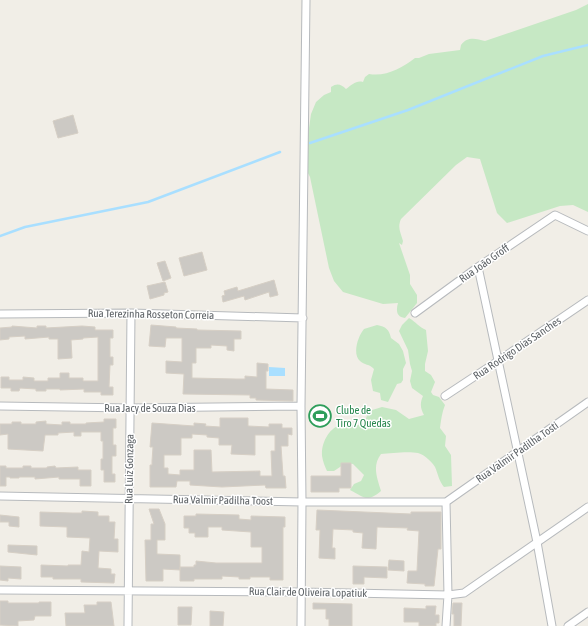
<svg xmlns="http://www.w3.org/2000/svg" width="588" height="626" font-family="'Asap Condensed',sans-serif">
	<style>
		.green { fill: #c6e8c4 }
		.water { fill: #a9dfff }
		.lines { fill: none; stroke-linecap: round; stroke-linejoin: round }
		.stream { stroke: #a9dfff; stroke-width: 2.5 }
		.building { fill: #ccc9c4; stroke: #d6cfc5; fill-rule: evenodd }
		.minor-casing { stroke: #b7babd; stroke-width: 9 }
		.minor { stroke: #fff; stroke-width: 7 }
		.labels { text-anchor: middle; stroke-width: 3; stroke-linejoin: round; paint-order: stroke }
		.street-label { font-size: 11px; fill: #5e6367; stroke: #fff }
		.leisure-label { font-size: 11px; fill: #27864d; stroke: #fff; text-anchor: start }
	</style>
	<rect width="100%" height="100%" fill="#f1eee7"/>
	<path class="green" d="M588,4v208l-15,-7 -13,1 -53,17 -10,-10 -17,-54 -13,-2 -11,8 -55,54c-4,9 0,14 2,22l-1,4 -3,-2 11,32v9l7,11v8l-12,15c-9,-1 -9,-8 -7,-15l-15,1 -40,-12 -9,-11 -5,-13 -19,-91 -5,-10 3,-4 -2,-14 5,-35 5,-12 8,-7 7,-3v-5c6,-4 10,-3 15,2 6,-4 10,-9 17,-7l2,-5 4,-3c17,3 33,-6 46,-16h4l10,-4 31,-4 1,-5c7,-9 15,-6 24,-4l91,-31z
		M409,318c7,4 10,9 17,12l2,21 -3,13v7l6,4 4,7 -4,10 2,3 6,2 6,8c-3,7 -4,15 -5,23l6,8 -1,10 6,9 1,31 -8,1c-5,-6 -6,-13 -9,-20 -3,-5 -10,-12 -17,-14 -9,-2 -27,0 -37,1 -9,12 -4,23 0,37 -14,12 -17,6 -31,-1l4,-6 7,-3 3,-6 -11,-11 -7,-1 -12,8h-7c-2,-4 -4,-9 -5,-15 -1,-13 7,-29 21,-32 8,-2 10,4 21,-1l5,-12 13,-4 14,3 13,9 15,-4c-4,-7 -4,-12 -1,-19l-11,-8 -2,-7 2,-10 -2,-7 -2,-14 -9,-19 3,-6z
		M377,325c9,2 12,4 14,13l8,6 4,7 3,12 -3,6v11l-2,3 -4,1 -9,18 -7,-2 -1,-7 -7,-2 -2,-11 3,-11c-4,-5 -10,-4 -14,-8 -8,-7 -2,-25 4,-32z"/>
	<path class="water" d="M269,367l16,1v8h-16z"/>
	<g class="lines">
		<path class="stream" d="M310,143l98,-33 135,-54 45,-11
			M0,236l25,-9 123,-25 132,-50"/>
	</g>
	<path class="building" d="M73,115l5,18 -20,5 -5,-17z
		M202,252l5,18 -23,6 -5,-18z
		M165,261l6,17 -8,3 -6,-18z
		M274,280l4,15 -8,2 -1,-5 -24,8 -1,-4 -21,6 -1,-6 3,-1 -1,-4 13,-4 1,4z
		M165,282l3,10 -4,1v2l-14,4 -3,-13z
		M151,325l25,2v1l21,1v1l44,1v8h-7v12l-7,-1v-4l-16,-1v3h-15v15h-4v15l44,1h9v-3l12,1v-14l11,1v7h-2v18l27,1v11l-37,-1v-2h-6v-3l-67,-1 1,-20 -18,-1v-12l16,1v-24h-16l-1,9 -16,-1z
		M12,326l25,2v-2h9v2l36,-2 13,1v3h18v8h-3v19h3v8h-3l-1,22h4v8h-12v-3h-17v-3l-24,1v-1h-14v2h-10v-2l-16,-1 -1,3h-8v-3h-10v-11h8v3h14v-3l11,1v3h14v-3h12v-5h9v5h14v3h15v-44l-15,1v1l-12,1 1,18 -14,1v-20h-9v-2l-24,2v-3l-16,1v2l-9,1v-12l12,-1z
		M220,418h28v8l21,1v-3h13v4h10v7l-4,-1v12h-7l2,30h2l1,12h-20l-1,-3 -43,2 -32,-2v-4h-13l-1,6h-26v-22h2v-4l1,-14h-3l2,-24 42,3v-3l12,1 -1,2 15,1zM192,434l15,1v2l12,1v7h13l-1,9 24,1v-20h20v16h-4l1,25h-12v-5l-48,1 -1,-22h-17v20h-14v5l-12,-1v-6h-4v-13h17v-17h11z
		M104,419h12v9h-3v17h3v11h-4v18h3v8h-11v-12h-3v-11h2v-18h-2v-9h-20v4h-7v-4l-16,1v2h-13l-2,16 -35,-2v-15l-8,1v-11h12v-2h9v2h15v-2l10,-1v3l16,1v-3h8v2h16v-1l18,-1z
		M341,463h10v25h-12v4h-28v-16h30z
		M0,466h6v2h17v-2h8v2h16v-1l8,-1 1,2 22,-1v3h13v16h-11v-7h-21v-2l-24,2v-2h-16v1h-9v-1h-4v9h-6z
		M149,509h10l6,15v16h-8v14l23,1v15l-17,-1v12h-17l-1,-41h6v-16h3z
		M317,510l94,4v-2h30v37h-3l-4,37h-9v-2l-18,-1 1,-12h9l2,-40 -12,-1 1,-2 -31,-1 -1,22 -14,-1 1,-15 -10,-1v-2l-20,-1 -1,19h3v11l-16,-1 1,-28h-4z
		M82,511l16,1v4h11v6h6l-1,17h4v13l-19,-1 -1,17 13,1v5h4l-1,9 -33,-1v-3h-28v-2h-12v-12l27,1v-1h13l1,-14 7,1 1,-14 -23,-1v-10l-27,-1v-14l32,1h10z
		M196,514l43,1v4l12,1v-4l34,1v10h-2v53h-13v-3h-20v2h-11v-2l-17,-1v3h-28v2h-14v-14h14v-2h2v-4l20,2h46v-16h-11v-15l-29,-2v-3h-14v10h-13v-4h-6v-5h-5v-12h12z
		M0,515l19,2v10l-10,-1v-4h-9z
		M8,545l29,1v9l-29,-3z
		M389,560l15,1v10l-16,-1z
		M0,566l21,1v12l-13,-1v3l-8,-1z
		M353,566l34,1v11l-23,-1v7h-11z
		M0,601h8v2h31v-1h12v14h-16l-1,4 -16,1v5l-18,-1z
		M97,602h14l3,24h-48l-1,-13h20l-1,-8h13z
		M313,603l39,1v22h-23v-7h-3v-10h-13z
		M453,603h9l-1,23h-7v-12h-2z
		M426,606h10l-1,9h4v8h-3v3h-17v-4h-15v-14l22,1z
		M178,607h14l-1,18h-13z
		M210,611l14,1 -1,14h-13z"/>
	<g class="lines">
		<g class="minor-casing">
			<path id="minor" d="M478,267l59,275 15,84
				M415,313l63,-46 77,-52 33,16
				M0,314l131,-1 172,5
				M445,396l53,-35 90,-61
				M0,406l130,2 171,-2
				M0,496l302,6h144
				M446,502l142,-100
				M446,502l2,93 -2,31
				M0,590l301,2 147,3 16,-2 124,-86
				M128,626l3,-313
				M301,626l1,-124 -1,-96 5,-406
				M568,626l20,-14"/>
		</g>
		<use href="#minor" class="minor"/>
	</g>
	<defs>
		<g id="stadium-ring" transform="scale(1.15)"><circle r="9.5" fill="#fff" stroke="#2e9e5b" stroke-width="1.5"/><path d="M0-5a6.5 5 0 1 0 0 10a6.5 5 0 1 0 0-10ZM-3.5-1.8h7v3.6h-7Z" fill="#2e9e5b"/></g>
	</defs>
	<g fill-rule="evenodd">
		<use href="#stadium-ring" x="320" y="416"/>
	</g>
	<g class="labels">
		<g class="street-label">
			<text transform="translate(484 263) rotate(-35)" y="4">Rua João Groff</text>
			<text transform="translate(151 314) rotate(1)" y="4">Rua Terezinha Rosseton Correia</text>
			<text transform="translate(517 348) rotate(-34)" y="4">Rua Rodrigo Dias Sanches</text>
			<text x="150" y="412">Rua Jacy de Souza Dias</text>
			<text transform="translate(517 452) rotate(-35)" y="4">Rua Valmir Padilha Tosti</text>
			<text transform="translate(129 469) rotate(-89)" y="4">Rua Luiz Gonzaga</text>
			<text transform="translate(223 500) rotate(1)" y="4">Rua Valmir Padilha Toost</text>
			<text transform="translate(308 592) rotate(1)" y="4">Rua Clair de Oliveira Lopatiuk</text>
		</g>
		<g class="leisure-label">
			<text x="336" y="414">Clube de<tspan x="336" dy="13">Tiro 7 Quedas</tspan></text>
		</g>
	</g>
</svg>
